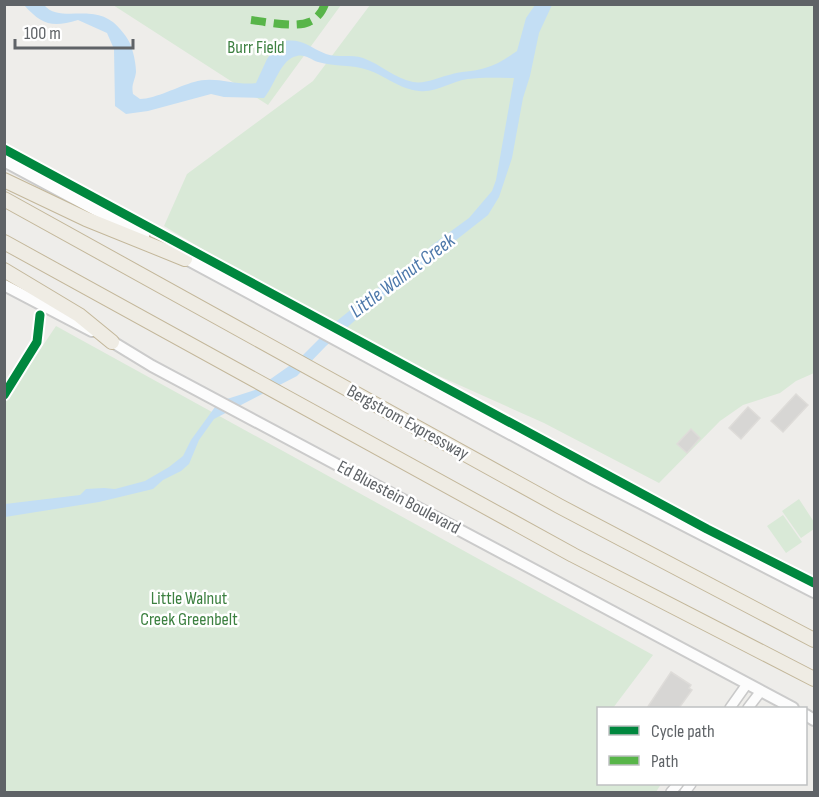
<svg xmlns="http://www.w3.org/2000/svg" width="819" height="797" font-family="'Sofia Sans Condensed',sans-serif">
	<style>
		.green { fill: #d9e9d7 }
		.water { fill: #c3def4 }
		.building { fill: #d7d6d4; stroke: #dedcd9; stroke-width: 1.5 }
		.lines { fill: none; stroke-linecap: round; stroke-linejoin: round }
		.tertiary-casing { stroke: #c9c9c9; stroke-width: 12 }
		.secondary-casing { stroke: #cbcbcb; stroke-width: 14 }
		.motorway-casing { stroke: #c3b79a; stroke-width: 16 }
		.tertiary { stroke: #fcfcfc; stroke-width: 9 }
		.secondary { stroke: #fcfcfc; stroke-width: 10 }
		.motorway { stroke: #efece4; stroke-width: 14 }
		.quiet { stroke: #58b549; stroke-width: 8; stroke-dasharray: 15 8; stroke-linecap: butt }
		.cycleway-casing { stroke: #fff; stroke-width: 13 }
		.cycleway { stroke: #00873e; stroke-width: 9 }
		.labels { text-anchor: middle; stroke-width: 5; stroke-linejoin: round; paint-order: stroke }
		.park-label { font-size: 18px; fill: #3d8041; stroke: #fff }
		.street-label { font-size: 18px; fill: #5f6367; stroke: #fff }
		.water-label { font-size: 20px; font-style: italic; fill: #4d78aa; stroke: #fff }
	</style>
	<rect width="100%" height="100%" fill="#eeedea"/>
	<path class="green" d="M113,5h228l-73,100z
		M370,5h444v368l-18,8 -16,12 -37,12 -23,16 -61,62 -115,-60 -143,-64 -107,-55 -130,-78 23,-52 126,-93z
		M56,326l597,329 -40,53h-15v76h63l-5,8h-651v-390z
		M799,499l15,23v7l-13,9 -19,-27z
		M783,515l19,27 -16,11 -19,-27z"/>
	<path class="water" d="M24,5h20c17,20 52,-5 76,24 5,6 10,12 12,20 2,6 4,16 4,23 -1,9 -5,12 -3,22l7,5c15,0 39,-13 54,-17 20,-7 42,4 62,1l11,-24 12,-17c23,-5 27,4 47,12 12,4 25,0 37,4 17,6 33,21 50,24 13,2 23,-4 36,-7 11,-4 24,-3 36,-7 12,-3 22,-10 32,-17l9,-33 9,-13h17l-13,28 -9,43 -7,22 -11,60 -13,39 -11,18 -120,94 -42,37 -29,30 -83,43 -15,21 -10,24 -8,7 -18,9 -10,9 -54,13 -94,15v-13l75,-9 6,-6 18,-1 11,1 30,-8 24,-14 14,-11 8,-16 24,-33 12,-8 28,-9 44,-31 39,-39 51,-41 24,-15 19,-19 37,-27 23,-27 4,-11 18,-102c-14,0 -32,-1 -46,1 -17,2 -31,14 -49,12 -20,-2 -33,-15 -51,-21 -16,-6 -33,-3 -50,-8 -7,-2 -13,-8 -21,-6 -16,2 -23,31 -33,42l-40,-1 -13,-3 -63,17 -22,3 -11,-8 -1,-57 -7,-16 -29,-13c-26,8 -36,5 -54,-15z"/>
	<path class="building" d="M796,394l12,11 -25,27 -12,-11z
		M748,407l12,11 -19,21 -12,-11z
		M691,429l9,9 -13,15 -10,-9z
		M671,672l20,13 -2,3 3,2 -13,18h-32z"/>
	<g class="lines">
		<g class="tertiary-casing">
			<path id="tertiary" d="M730,708l17,-24
				M748,708l13,-17
				M671,792l7,-8
				M685,792l6,-8"/>
		</g>
		<g class="secondary-casing">
			<path id="secondary" d="M4,161l140,75
				M179,255l413,223 222,114
				M4,285l88,46
				M106,338l46,28 641,342
				M806,715l8,5"/>
		</g>
		<g class="motorway-casing">
			<path id="motorway" d="M4,180l82,39 99,40
				M4,199l555,307 255,134
				M4,242l569,313 241,124
				M4,270l75,45 33,27"/>
		</g>
		<use href="#tertiary" class="tertiary"/>
		<use href="#secondary" class="secondary"/>
		<use href="#motorway" class="motorway"/>
		<path class="quiet" d="M251,20c15,2 45,8 58,2 8,-3 13,-10 16,-18"/>
		<g class="cycleway-casing">
			<path id="cycleway" d="M4,149l703,380 107,54
				M4,395l33,-53 3,-27"/>
		</g>
		<use href="#cycleway" class="cycleway"/>
	</g>
	<g class="labels">
		<g class="park-label">
			<text x="256" y="53">Burr Field</text>
			<text x="189" y="604">Little Walnut<tspan x="189" dy="21">Creek Greenbelt</tspan></text>
		</g>
		<g class="street-label">
			<text transform="translate(408 422) rotate(29)" y="6">Bergstrom Expressway</text>
			<text transform="translate(399 497) rotate(28)" y="6">Ed Bluestein Boulevard</text>
		</g>
		<g class="water-label">
			<text transform="translate(402 275) rotate(-37)" y="7">Little Walnut Creek</text>
		</g>
	</g>
	<rect width="819" height="797" fill="none" stroke="#5f6367" stroke-width="12"/>
	<rect x="597" y="707" width="210" height="78" fill="#ffffff" stroke="#bfc1c2" stroke-width="1.5"/>
	<rect x="609" y="726" width="30" height="9" fill="#00873e" stroke="#bfc1c2" stroke-width="1.5"/>
	<text x="651" y="737" font-size="18" fill="#5f6367">Cycle path</text>
	<rect x="609" y="756" width="30" height="9" fill="#58b549" stroke="#bfc1c2" stroke-width="1.5"/>
	<text x="651" y="767" font-size="18" fill="#5f6367">Path</text>
	<path d="M15 39v9h118v-9" fill="none" stroke="#5f6367" stroke-width="3"/>
	<text x="24" y="39" font-size="18" fill="#5f6367" stroke="#ffffff" stroke-width="4.5" paint-order="stroke">100 m</text>
</svg>
